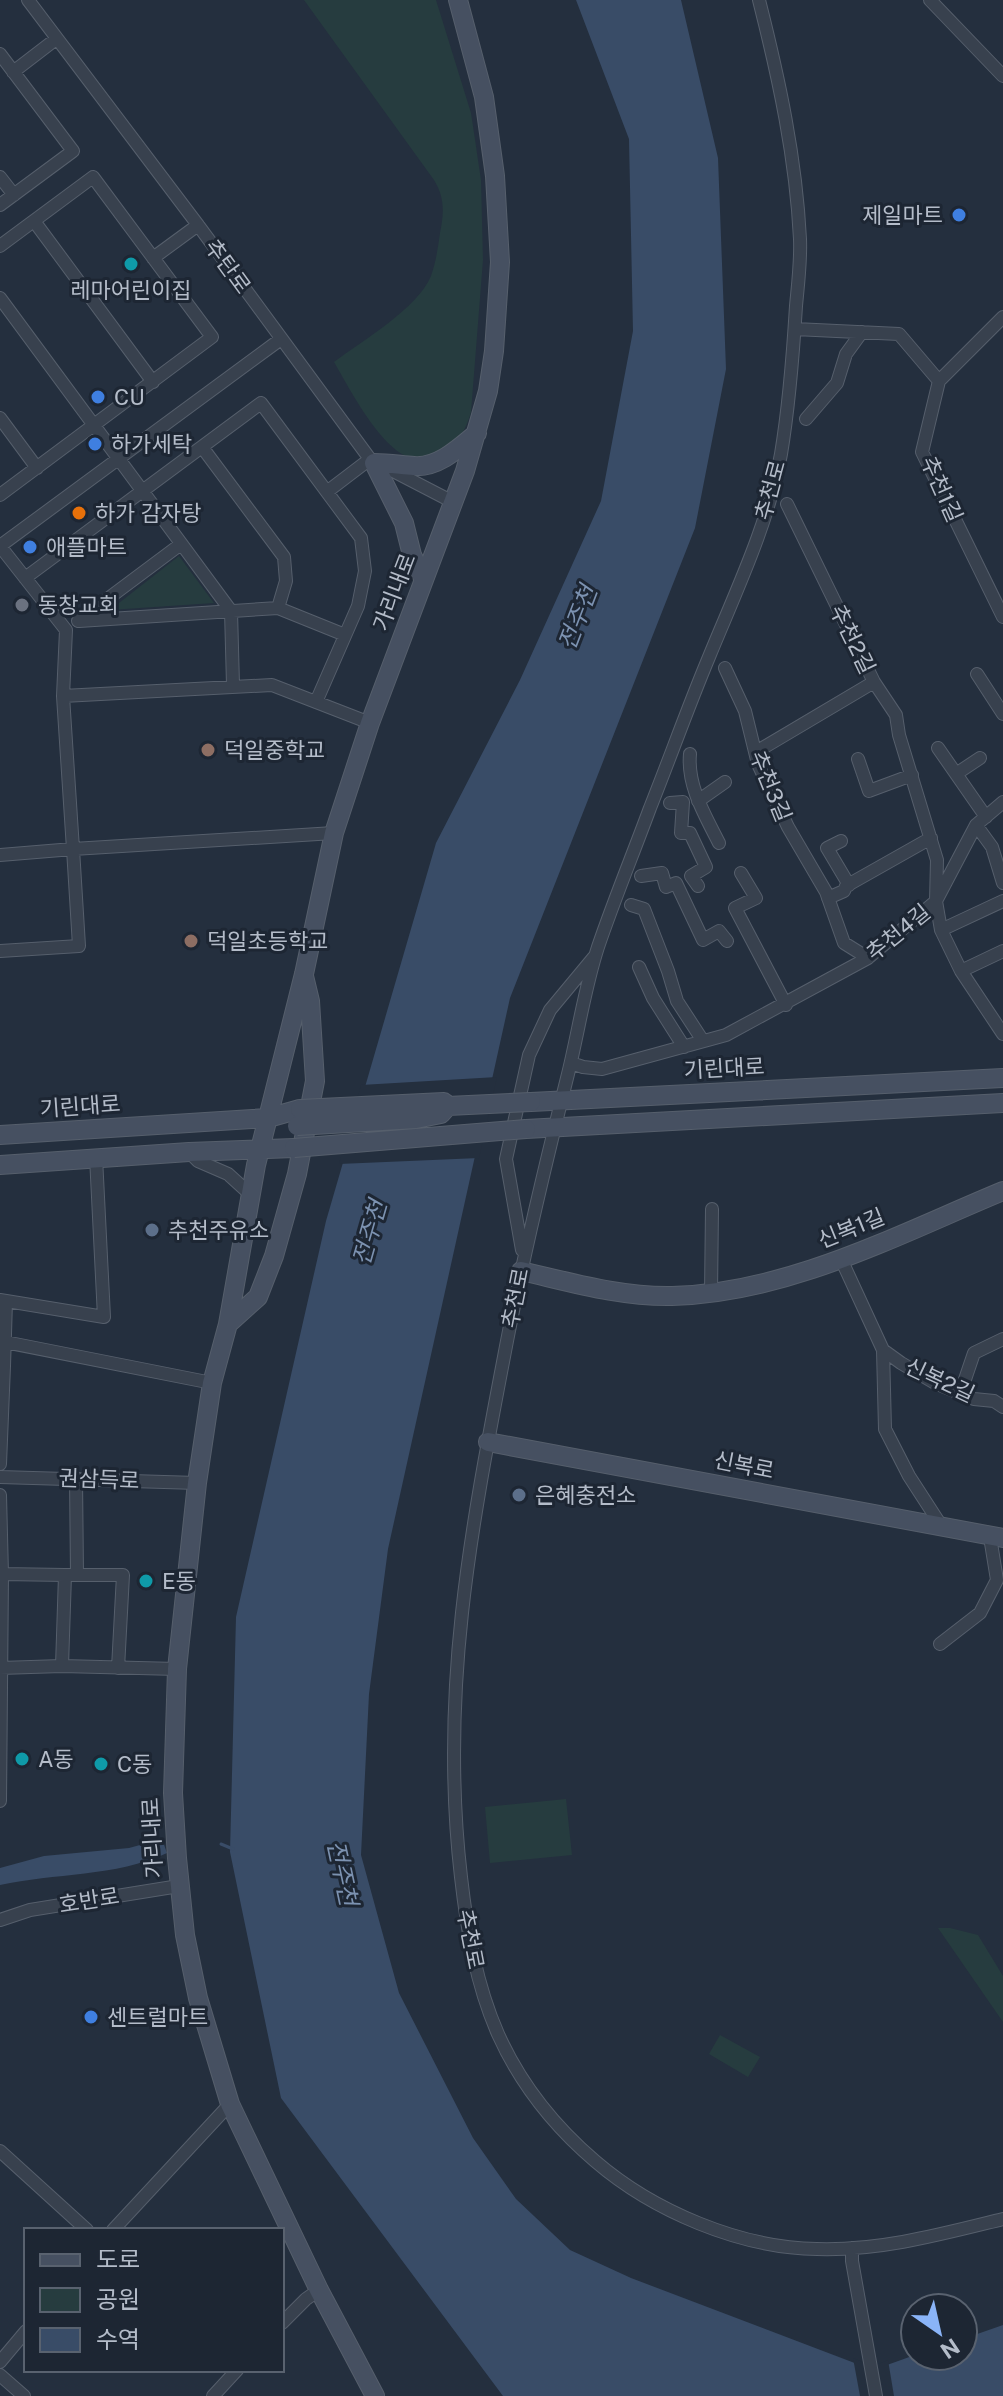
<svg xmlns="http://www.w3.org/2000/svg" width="1003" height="2396" font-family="'Public Sans','Noto Sans KR',sans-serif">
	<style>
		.green { fill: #263c3f }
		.water { fill: #394c67 }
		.pier { fill: #242f3e }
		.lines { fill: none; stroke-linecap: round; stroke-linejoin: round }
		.stream { stroke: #394c67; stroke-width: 3 }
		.street-casing { stroke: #565f6c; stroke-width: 14 }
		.secondary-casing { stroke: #565f6c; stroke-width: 20 }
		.street { stroke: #38414e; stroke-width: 12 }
		.secondary { stroke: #465061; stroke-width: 18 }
		.secondary-bridge-casing { stroke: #565f6c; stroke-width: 20; stroke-linecap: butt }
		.secondary-bridge { stroke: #465061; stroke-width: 18 }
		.shop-dot { fill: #3f7fe0; stroke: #1d2633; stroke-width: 3 }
		.culture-dot { fill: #0f9aa8; stroke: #1d2633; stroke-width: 3 }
		.food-dot { fill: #e8710a; stroke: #1d2633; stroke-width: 3 }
		.worship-dot { fill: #6b7280; stroke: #1d2633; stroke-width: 3 }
		.education-dot { fill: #8d6e63; stroke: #1d2633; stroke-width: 3 }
		.service-dot { fill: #5c6f8a; stroke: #1d2633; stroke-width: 3 }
		.labels { text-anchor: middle; stroke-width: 6; stroke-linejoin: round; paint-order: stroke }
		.poi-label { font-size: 22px; fill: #b4bcc9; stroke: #1d2633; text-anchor: start }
		.street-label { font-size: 22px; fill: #b4bcc9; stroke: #1d2633 }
		.water-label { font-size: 24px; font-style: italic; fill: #7c92b1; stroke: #1d2633 }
	</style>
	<rect width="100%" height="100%" fill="#242f3e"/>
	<path class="green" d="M304,0h132l35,113 10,67 2,80 -12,152c-6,20 -14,35 -34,41 -6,2 -13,5 -18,6 -34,1 -70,-72 -85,-97 28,-21 84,-54 97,-86 5,-14 7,-29 9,-43 4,-20 5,-35 -6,-53z
		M179,556l35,47 -104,7z
		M566,1799l6,56 -82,8 -5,-56z
		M938,1928h12l28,7 25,41v46z
		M720,2035l40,22 -12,20 -39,-23z"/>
	<path class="water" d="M576,0h105l37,158 8,211 -31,159 -185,470 -122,551 -19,145 -8,161 38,138 74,145 43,61 54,51 61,28 242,92 42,-15 48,1v-17l40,-14v71h-500l-222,-298 -51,-246 6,-235 90,-396 110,-378 84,-163 81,-179 32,-170 -4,-192z
		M162,1839l5,14c-51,24 -113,20 -167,32v-17l44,-12 85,-8z"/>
	<path class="pier" d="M497,1077l-18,81 -140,6 22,-79z
		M853,2358l20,8 15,-6 6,36h-34z"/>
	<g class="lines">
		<path class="stream" d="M221,1844l12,5"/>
		<g class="street-casing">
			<path id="street" d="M28,0l170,225 172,234 83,43
				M759,0c20,79 37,158 41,239 1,22 -2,45 -4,67 -3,49 -7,100 -15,148 -13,71 -45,137 -72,203 -21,50 -39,101 -59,151 -17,46 -36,92 -52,139 -14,43 -20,88 -31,131 -22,88 -43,175 -60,263 -35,183 -68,348 -46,536 6,53 15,107 37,157 22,49 56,92 97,127 58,50 145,87 222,88 63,2 125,-15 186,-30
				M930,0l73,76
				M0,54l73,97 -73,54
				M13,72l43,-33
				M0,177l14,18
				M34,221l119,161
				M0,246l93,-69 119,160 -212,158
				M153,258l45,-33
				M0,298l231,313 2,74
				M795,329l104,5 40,47 -17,71 81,165
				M281,339l-281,207 66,84 -3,66 10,153 261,-16
				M939,381l64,-64
				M0,418l37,50
				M806,419l31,-36 9,-29 16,-22
				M202,447l82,110 2,24 -8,27
				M328,491l42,-32
				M787,504l87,178 22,33 3,20 38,125 -1,41 5,29 20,41 42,63
				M25,578l236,-175 100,135 4,33 -7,35 -42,96
				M78,621l103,-77
				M79,621l199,-13 67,27
				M725,668l20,43 13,53 30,63 38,65 18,51 24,15
				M977,674l26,40
				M63,696l209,-11 98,38
				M938,748l48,69
				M756,752l118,-70
				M690,754c-3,32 15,61 29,89
				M858,759l11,32 43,-16
				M956,774l24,-16
				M698,801l27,-19
				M670,803l13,-1 -2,31h9l16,34 -15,9 7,10
				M976,825l16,22 11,36
				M841,841l-14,7 22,37
				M0,855l73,-6 6,97 -79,5
				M741,873l15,25 -21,10 51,97
				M641,876l21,-3 4,14 10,-4 27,57 16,-9 8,10
				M828,898l16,-7 2,-5 85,-48
				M631,905l13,4 24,62 9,30 26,40
				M941,930l62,-29
				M639,967l14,31 31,49
				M961,971l42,-20
				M571,1063l12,4 19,2 124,-34 142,-77 68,-57 40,-76 27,-23
				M189,1152l9,9 30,13 22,20
				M522,1250l-16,-91 23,-104 21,-45 44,-53
				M841,1259l42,91 18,13 34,20 39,16 20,2 9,6
				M711,1293l1,-84
				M0,1300l104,17 -8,-160
				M0,1341l212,42
				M883,1350l2,79 24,47 33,51
				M0,1366h4l-4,98
				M4,1366l2,-65
				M960,1394l14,-41 29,-14
				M0,1477l197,6
				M76,1478l1,96
				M0,1495l2,79 -2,227
				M2,1574l63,1 -3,91
				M65,1575h58l-5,93
				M940,1644l40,-31 17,-33 -7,-43
				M0,1668l62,-2 115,3
				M0,1920l30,-10 149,-24
				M0,2151l87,79
				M113,2230l117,-126
				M852,2248v13l24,135
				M282,2323l24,-24 13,-9
				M0,2362l26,-31
				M0,2375l24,21
				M213,2396l24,-26"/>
		</g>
		<g class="secondary-casing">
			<path id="secondary" d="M424,580l-12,-25 -8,-32 -30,-60c15,0 26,2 40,3 24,2 45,-18 63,-33
				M531,1102l472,-24
				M526,1129l477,-26
				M0,1135l268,-17 32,-9
				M0,1165l189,-13 105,-4
				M521,1271c49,11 99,26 151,25 116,-3 225,-61 331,-105
				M228,1324l30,-27 16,-41 23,-82 18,-93 -5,-80 -6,-25
				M488,1442l515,96
				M375,2396l-56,-106 -89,-186 -32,-106 -13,-63 -8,-77 -4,-65 4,-124 20,-186 15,-100 16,-59 28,-159 48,-191 30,-141 36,-110 95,-252 23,-80 6,-40 6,-89 -5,-86 -11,-79 -26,-97"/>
		</g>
		<use href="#street" class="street"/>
		<use href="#secondary" class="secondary"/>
		<g class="secondary-bridge-casing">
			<path id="secondary-bridge" d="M300,1109l144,-7 4,4 83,-4
				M297,1126l119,-7 25,-5 7,-8
				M294,1148l232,-19"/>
		</g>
		<use href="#secondary-bridge" class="secondary-bridge"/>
	</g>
	<g class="shop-dot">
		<circle cx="959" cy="215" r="8"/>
		<circle cx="98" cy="397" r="8"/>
		<circle cx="95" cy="444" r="8"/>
		<circle cx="30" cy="547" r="8"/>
		<circle cx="91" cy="2017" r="8"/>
	</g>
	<g class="culture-dot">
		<circle cx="131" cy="264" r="8"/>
		<circle cx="146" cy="1581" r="8"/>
		<circle cx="22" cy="1759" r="8"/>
		<circle cx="101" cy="1764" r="8"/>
	</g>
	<circle class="food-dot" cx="79" cy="513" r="8"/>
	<circle class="worship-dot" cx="22" cy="605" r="8"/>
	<g class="education-dot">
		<circle cx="208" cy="750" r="8"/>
		<circle cx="191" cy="941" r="8"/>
	</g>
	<g class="service-dot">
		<circle cx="152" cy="1230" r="8"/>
		<circle cx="519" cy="1495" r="8"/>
	</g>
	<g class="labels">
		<g class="poi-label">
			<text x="943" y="223" text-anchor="end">제일마트</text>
			<text x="131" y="298" text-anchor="middle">레마어린이집</text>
			<text x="114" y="405">CU</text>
			<text x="111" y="452">하가세탁</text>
			<text x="95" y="521">하가 감자탕</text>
			<text x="46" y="555">애플마트</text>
			<text x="38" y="613">동창교회</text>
			<text x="224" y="758">덕일중학교</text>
			<text x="207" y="949">덕일초등학교</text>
			<text x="168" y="1238">추천주유소</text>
			<text x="535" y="1503">은혜충전소</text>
			<text x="162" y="1589">E동</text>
			<text x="38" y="1767">A동</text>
			<text x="117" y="1772">C동</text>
			<text x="107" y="2025">센트럴마트</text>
		</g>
		<g class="street-label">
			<text transform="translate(228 266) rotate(54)" y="8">추탄로</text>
			<text transform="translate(942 489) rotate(66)" y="8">추천1길</text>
			<text transform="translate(770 490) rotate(-75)" y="8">추천로</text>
			<text transform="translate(394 592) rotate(-69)" y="8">가리내로</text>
			<text transform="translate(853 639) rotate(64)" y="8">추천2길</text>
			<text transform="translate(771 786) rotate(68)" y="8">추천3길</text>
			<text transform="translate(898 932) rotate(-39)" y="8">추천4길</text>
			<text transform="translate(724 1068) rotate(-3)" y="8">기린대로</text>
			<text transform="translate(80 1106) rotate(-4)" y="8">기린대로</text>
			<text transform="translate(851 1228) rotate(-22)" y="8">신복1길</text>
			<text transform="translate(515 1298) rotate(-79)" y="8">추천로</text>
			<text transform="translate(940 1380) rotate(25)" y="8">신복2길</text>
			<text transform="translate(744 1465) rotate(11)" y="8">신복로</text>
			<text transform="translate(99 1479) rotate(2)" y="8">권삼득로</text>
			<text transform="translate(152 1838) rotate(-93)" y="8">가리내로</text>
			<text transform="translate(89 1900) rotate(-9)" y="8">호반로</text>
			<text transform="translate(471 1939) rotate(79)" y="8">추천로</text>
		</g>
		<g class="water-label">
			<text transform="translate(578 618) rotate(-69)" y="8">전주천</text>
			<text transform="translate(370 1233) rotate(-74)" y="8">전주천</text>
			<text transform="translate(342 1873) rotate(78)" y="8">전주천</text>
		</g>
	</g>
	<rect x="24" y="2228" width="260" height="144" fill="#1d2633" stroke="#59626f" stroke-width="2"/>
	<rect x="40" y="2254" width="40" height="12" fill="#465061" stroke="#59626f" stroke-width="2"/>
	<text x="96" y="2268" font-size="24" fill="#b4bcc9">도로</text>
	<rect x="40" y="2288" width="40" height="24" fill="#263c3f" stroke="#59626f" stroke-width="2"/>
	<text x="96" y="2308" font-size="24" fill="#b4bcc9">공원</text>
	<rect x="40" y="2328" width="40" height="24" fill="#394c67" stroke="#59626f" stroke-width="2"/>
	<text x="96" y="2348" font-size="24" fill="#b4bcc9">수역</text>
	<g transform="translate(939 2332) rotate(146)"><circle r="38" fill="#1d2633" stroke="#59626f" stroke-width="2"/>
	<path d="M0-6L14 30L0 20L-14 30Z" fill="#8ab4f8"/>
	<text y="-12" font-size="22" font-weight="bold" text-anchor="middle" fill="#b4bcc9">N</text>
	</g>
</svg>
